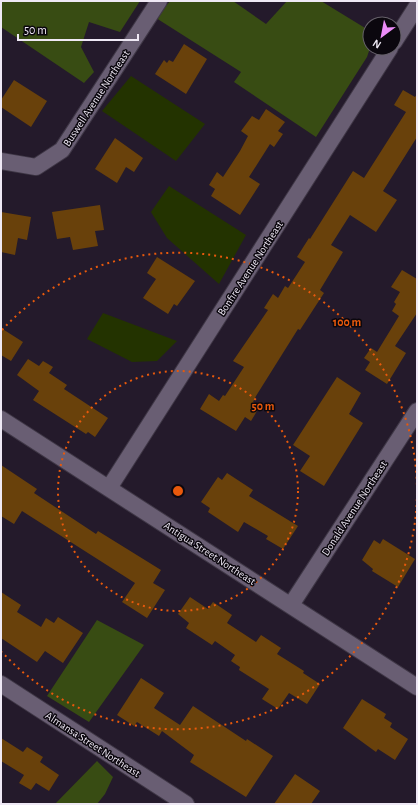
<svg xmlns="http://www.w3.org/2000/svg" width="418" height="805" font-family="'Alegreya Sans',sans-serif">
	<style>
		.green { fill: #233300 }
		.forest { fill: #384c13 }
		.building { fill: #69410b }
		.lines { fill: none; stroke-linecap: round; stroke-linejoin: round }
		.street-casing { stroke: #3f3746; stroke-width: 18 }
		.street { stroke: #695e73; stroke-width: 16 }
		.ring { fill: none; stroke: #e8590c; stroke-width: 2; stroke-dasharray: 2 4 }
		.labels { text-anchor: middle; stroke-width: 3; stroke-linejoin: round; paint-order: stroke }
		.street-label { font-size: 11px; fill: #efe9f5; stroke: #0b070e }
		.centre { fill: #e8590c; stroke: #0b070e; stroke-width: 2 }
		.ring-label { font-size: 12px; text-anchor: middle; font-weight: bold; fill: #e8590c; stroke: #0b070e; stroke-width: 3; stroke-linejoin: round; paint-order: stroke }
	</style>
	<rect width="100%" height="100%" fill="#241a2b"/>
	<path class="green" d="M131,76l74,48 -29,37 -74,-50z
		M169,186l77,49 -27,49 -52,-46 -16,-26z
		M103,313l74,28 -20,20 -25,1 -45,-23z"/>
	<path class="forest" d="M1,1h139l-20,31 -31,-10 -8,25 13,25 -10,11 -83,-56z
		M170,1h63l33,23 21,-23h34l49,30v17l-3,9 -51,80 -82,-55 7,-10 -85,-54z
		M97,620l47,25 -55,77 -42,-26z
		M97,761l16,16 -8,17 -8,10h-42z"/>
	<path class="building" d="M184,44l23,15 -21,35 -31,-20 9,-14 3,3 2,-3 4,2z
		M14,80l33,21 -16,26 -30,-20v-7z
		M403,90l12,7 2,-3v43l-34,54 14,9 -21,32 -26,-17 -19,30 12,7 -23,38 4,3 -24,37 -2,-1 -42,67 -3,6 7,4 -9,15 -6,-4 -9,14 -36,-22 9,-15 10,7 4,-6 2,1 19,-29 -11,-6 35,-51 -4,-2 9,-14 5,4 7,-12 3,2 17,-26 -8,-5 12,-19 1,1 43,-68 11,7 42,-66 -12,-7z
		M266,109l19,13 -7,9 5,3 -9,13 -4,-3 -21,33 11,7 -20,31 -29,-19 4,-7 -6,-4 8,-13 6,5 17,-26 8,-15 -7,-5 11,-15 7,4z
		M115,138l28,20 -9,14 -8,-5 -9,16 -22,-14z
		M100,205l4,25 -9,1 3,15 -25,4 -3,-13 -13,2 -5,-27z
		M1,212l30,5 -4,23 -9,-2 -3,17 -14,-3z
		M157,257l38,24 -18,25 -3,-2 -6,10 -25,-16 13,-19 -9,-6z
		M402,270l15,9v34l-22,33 11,7 -19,31 -22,-14 5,-8 -6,-4 7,-10 6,4 22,-36 -7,-5 4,-7 -2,-2 6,-10 -9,-5z
		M1,328l22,14 -12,19 -10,-6z
		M28,359l11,7 4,-5 10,6 -4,6 18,12 -3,4 44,29 -13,19 -7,-5 -2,2 -53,-34 6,-9 -22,-16z
		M337,377l24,16 -12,21 14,9 -39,63 -24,-15 10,-15 -17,-11z
		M1,465l36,24 -3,4 62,41 2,-3 63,39 -8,13 12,7 -18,28 -25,-16 13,-19 -113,-72 -8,13 -13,-8z
		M227,473l26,17 -4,6 49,30 -15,23 -17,-10 2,-3 -24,-14 -6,10 -30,-20 2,-4 -9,-6 17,-25 4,3z
		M383,539l32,20 -17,28 -26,-16 1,-2 -11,-9 12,-20 6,4z
		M1,592l20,13 -4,7 24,15 5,-9 8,5 4,-6 25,16 -20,30 -18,-12 -8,11 -36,-24z
		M190,597l18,12 5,-7 19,13 -5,8 29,19 5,-7 20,13 -4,6 27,17 -1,2 17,11 -13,20 -18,-11 -11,16 -16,-10 7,-10 -30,-19 1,-3 -9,-6 4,-6 -20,-14 -3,4 -26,-17 3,-5 -11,-9z
		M141,678l23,15 -10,15 26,17 13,-19 53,35 1,-2 26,17 -27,41 -56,-35 4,-7 -32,-24 -3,5 -22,-14 -3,4 -17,-11z
		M362,699l24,15 -2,4 8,5 -2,4 18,12 -13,21 -17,-11 -2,3 -33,-24z
		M1,738l22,14 4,-5 16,10 -3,5 19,13 -10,16 -13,-8 -5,7 -12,-7 5,-8 -23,-14z
		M295,774l25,17 -9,13h-37z"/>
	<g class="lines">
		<g class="street-casing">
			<path id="street" d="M394,42l23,-36
				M1,161l35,6 26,-17 97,-149
				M1,419l416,268
				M109,488l281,-440
				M291,605l126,-194
				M1,684l185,120"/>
		</g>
		<use href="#street" class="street"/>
	</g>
	<g class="ring">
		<circle cx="178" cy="491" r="120"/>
		<path d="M417 493A239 239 0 0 1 2 652M2 330A239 239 0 0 1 417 489"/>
	</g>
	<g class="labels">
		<g class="street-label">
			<text transform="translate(96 98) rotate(-57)" y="4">Buswell Avenue Northeast</text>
			<text transform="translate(250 268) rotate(-57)" y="4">Bonfire Avenue Northeast</text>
			<text transform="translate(354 508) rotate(-57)" y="4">Donald Avenue Northeast</text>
			<text transform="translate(210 553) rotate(33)" y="4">Antigua Street Northeast</text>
			<text transform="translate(93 744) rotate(33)" y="4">Almansa Street Northeast</text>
		</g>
	</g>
	<circle cx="178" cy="491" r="6" class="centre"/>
	<g class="ring-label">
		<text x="347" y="326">100 m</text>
		<text x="263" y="410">50 m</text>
	</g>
	<rect width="418" height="805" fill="none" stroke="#efe9f5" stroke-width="4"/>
	<g transform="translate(382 36) rotate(212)"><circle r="19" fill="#0b070e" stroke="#66616a"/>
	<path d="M0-3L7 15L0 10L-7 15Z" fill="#ed8cf9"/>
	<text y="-6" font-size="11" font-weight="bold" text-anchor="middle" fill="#efe9f5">N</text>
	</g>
	<path d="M18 34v6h120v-6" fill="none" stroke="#efe9f5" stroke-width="2"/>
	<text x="24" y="34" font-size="12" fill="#efe9f5" stroke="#0b070e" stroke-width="3" paint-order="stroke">50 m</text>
</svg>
